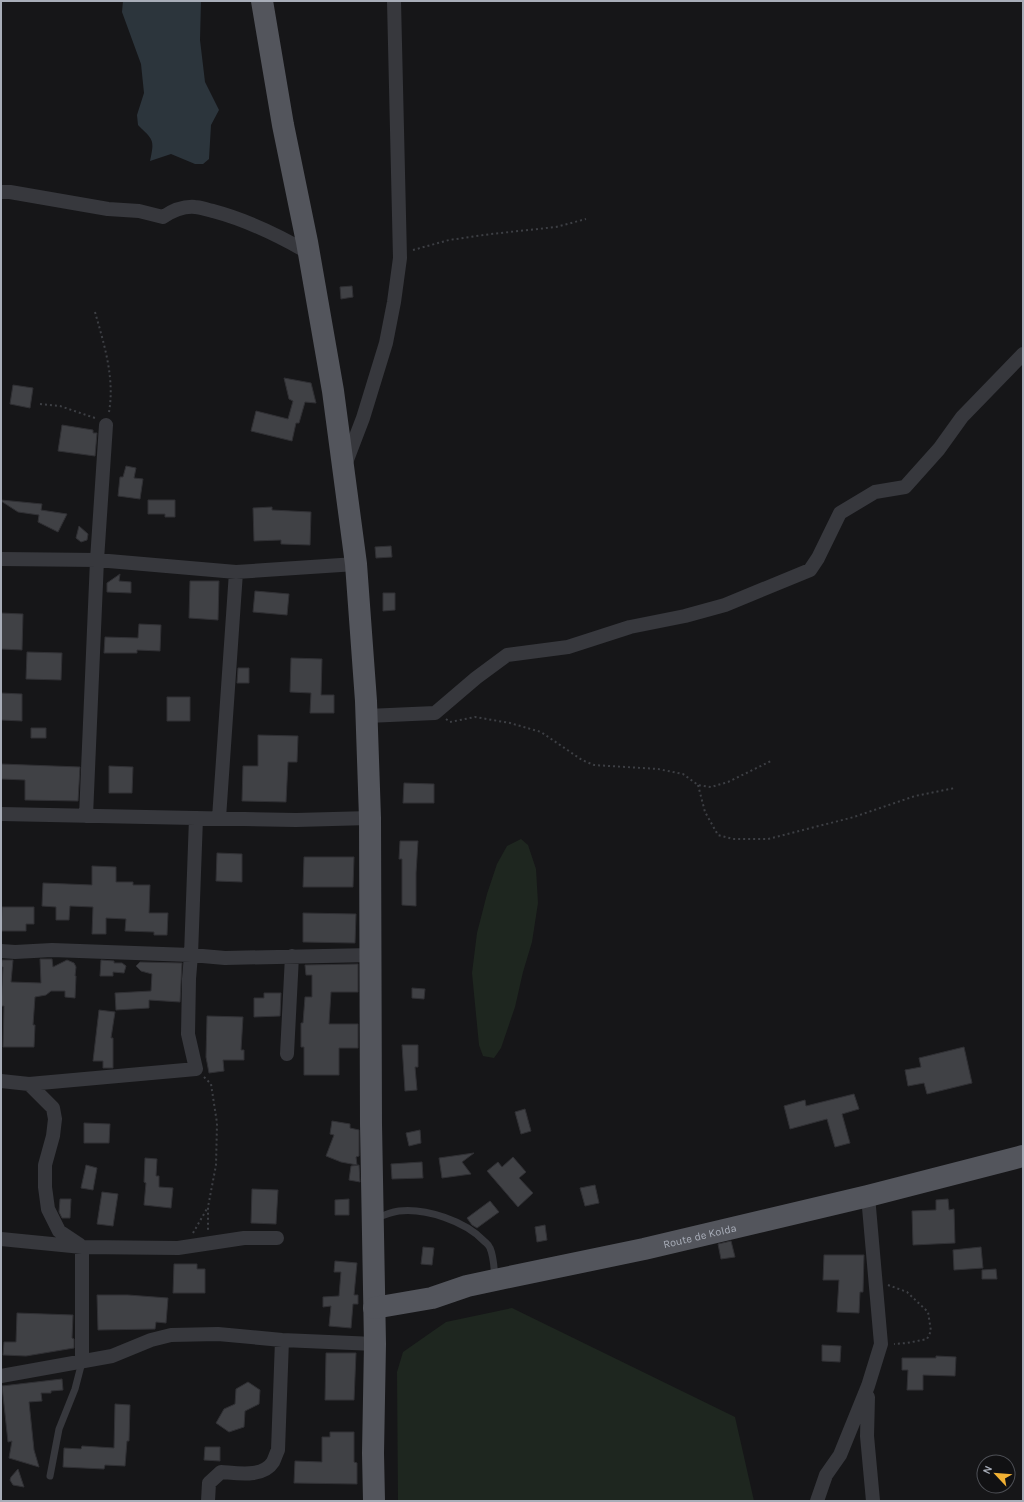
<svg xmlns="http://www.w3.org/2000/svg" width="1024" height="1502" font-family="Karla,sans-serif">
	<style>
		.green { fill: #1e261f }
		.water { fill: #2c353c }
		.building { fill: #404145; stroke: #303034 }
		.lines { fill: none; stroke-linecap: round; stroke-linejoin: round }
		.path { stroke: #3d3f44; stroke-width: 2; stroke-dasharray: 2 3; stroke-linecap: butt }
		.lane { stroke: #37383d; stroke-width: 7 }
		.street { stroke: #37383d; stroke-width: 14 }
		.primary { stroke: #53555c; stroke-width: 22 }
		.labels { text-anchor: middle; stroke-width: 3.5; stroke-linejoin: round; paint-order: stroke }
		.street-label { font-size: 11px; fill: #a8adb8; stroke: #111113 }
	</style>
	<rect width="100%" height="100%" fill="#161618"/>
	<path class="green" d="M521,839l7,6 8,24 2,34 -6,39 -9,30 -8,35 -14,41 -7,10 -11,-2 -4,-11 -7,-72 5,-40 10,-39 10,-30 10,-18z
		M512,1308l223,109 19,84h-356l-1,-129 6,-20 43,-30z"/>
	<path class="water" d="M123,1h78l-1,39 5,42 14,28 -8,15 -2,34 -6,5h-8l-24,-10 -21,7c5,-22 3,-21 -12,-36l-1,-10 7,-22 -3,-29 -19,-52z"/>
	<path class="building" d="M352,286l1,11 -12,2 -1,-12z
		M284,378l27,5 5,20 -11,-1 -6,21h-3l-4,18 -41,-10 5,-20 32,8 5,-18 -4,-2z
		M13,385l20,3 -3,20 -20,-4z
		M62,425l31,5v3h4l-2,23 -37,-5z
		M126,466l10,2 -2,10 9,1 -3,20 -22,-3 2,-19h3z
		M1,500l41,4 -1,6 26,4 -9,18 -20,-10 1,-7 -21,-3 -17,-11z
		M148,500h27v17h-10v-3h-17z
		M272,507v3l39,2 -1,33 -29,-1v-4l-27,1 -1,-33z
		M79,526l9,8 -1,6 -6,2 -5,-4z
		M391,546l1,11 -16,1 -1,-11z
		M120,574l-1,7 12,1v11l-24,-1v-9z
		M190,581h29l-1,39 -29,-2z
		M255,591l34,3 -2,21 -34,-3z
		M383,593h12v17l-12,1z
		M1,613l22,1 -1,36 -21,-1z
		M139,624l22,1 -1,26 -23,-1v3h-33l1,-16 33,1z
		M27,652l35,1 -1,27 -35,-1z
		M291,658l31,1 -1,36h13v18h-24l1,-20 -21,-1z
		M238,668h11v15h-12z
		M1,693l21,1v27l-21,-1z
		M167,697h23v24h-23z
		M31,728h15v10h-15z
		M258,735l40,1 -1,26h-9l-2,40 -44,-1 1,-35h15z
		M1,764l79,3 -2,34 -53,-1v-20l-24,-1z
		M109,766l24,1 -1,26h-23z
		M404,783l30,1v19h-31z
		M400,841h18l-2,32v33l-14,-1v-46h-3z
		M217,853l25,1v28l-26,-1z
		M304,857h50l-1,30h-50z
		M92,866l24,1v15h17v3h17l-1,28h19l-1,22h-13v-3l-29,-1 1,-12 -20,-1v16h-14l1,-27 -23,-1 -1,14h-13v-13l-14,-1 1,-23 49,2z
		M2,907h32v17h-8v7h-25z
		M303,913l53,1 -1,29 -52,-1z
		M40,959h12l1,8 14,-7 7,3 2,4 -1,9h1l-1,22 -10,-1v-6h-14l-5,4 -11,2 -2,28h2l-1,22h-31l1,-41h-3l2,-39h-2l1,-7h11l-2,22 30,1z
		M101,960l13,1v2h8l4,3 -2,7 -11,-1v4h-13z
		M140,962l42,1 -2,39 -31,-2v8l-33,2 -1,-17 36,-2 1,-17 -11,-3 -5,-5z
		M358,964v28h-27l-2,32h29v24h-19v27h-35v-28h-3v-24h2l2,-26h7v-22h-6l-1,-10z
		M412,988l13,1 -1,10 -12,-1z
		M264,993h17l-1,23 -26,1v-19h10z
		M99,1010l16,2 -4,26h2v30h-10v-7h-10z
		M207,1016l36,1 -2,33h3v10h-21l1,11 -15,2 -3,-16z
		M402,1045h16v22h-3l2,23 -12,1z
		M964,1047l8,36 -45,11 -3,-11 -16,3 -3,-16 16,-3 -2,-9z
		M854,1094l5,15 -17,5 8,29 -15,4 -8,-28 -37,10 -6,-23 21,-6 1,6z
		M525,1109l6,22 -10,3 -6,-22z
		M332,1121l18,3v4l9,2v26l-3,1 1,8 -16,-3 -15,-6 8,-21 -4,-1z
		M84,1123l26,1 -1,19h-25z
		M420,1130l1,13 -12,3 -3,-13z
		M474,1153l-12,9 9,12 -29,4 -3,-20z
		M513,1157l13,15 -7,6 14,15 -15,14 -31,-36 11,-9 4,5z
		M145,1158l12,1 -1,17h3v11l14,1 -2,20 -27,-3 2,-22 -2,-1z
		M422,1162l1,16 -31,1 -1,-15z
		M86,1165l11,3 -4,22 -12,-2z
		M359,1165l1,17 -11,-2 2,-14z
		M595,1185l4,18 -14,3 -5,-18z
		M252,1189l26,1 -2,34 -25,-1z
		M102,1192l16,2 -5,32 -16,-2z
		M60,1199h11l-1,19h-8l-3,-6z
		M349,1199v16h-14v-15z
		M948,1199l1,11 5,-1 1,34 -42,2 -1,-34 24,-1v-10z
		M490,1201l9,11 -22,16 -5,-3 -5,-7z
		M545,1225l2,15 -10,2 -2,-15z
		M731,1241l4,16 -14,2 -3,-15z
		M423,1247l11,1 -2,17 -11,-1z
		M981,1247l2,21 -29,2 -1,-20z
		M824,1255h40l-1,37h-3l-1,21 -22,-1 2,-32h-16z
		M335,1261l22,2 -3,32h4v9h-5l-2,24 -22,-2 2,-20 -8,1v-10l16,-1 2,-24h-7z
		M174,1264h23v5h8v24h-32z
		M996,1269l1,10h-15v-9z
		M97,1295h31l40,3 -2,25 -10,-1 -1,7 -57,1z
		M17,1313l56,2 -1,23 2,1v9l-48,8 -23,-1 1,-13h12z
		M822,1345l19,1 -1,16 -18,-1z
		M326,1353h30l-2,47h-29z
		M936,1356l20,1 -1,19 -32,-1v15h-16l1,-20h-6v-12h34z
		M62,1379l1,11 -12,1v2h-10l1,8 -13,1 5,48 5,17 -30,-9 3,-17 -4,1 -6,-56z
		M248,1382l12,8 -1,14 -14,7 -1,16 -15,5 -13,-9 8,-14 11,-5 1,-15z
		M115,1404l15,1 -1,36h-2l-2,25 -20,-1 -1,4 -41,-2 1,-19 17,1 1,-3 32,2z
		M330,1432h24v30l3,1v21l-63,-1 1,-22 27,1v-25h8z
		M205,1447h15v14l-16,-1z
		M18,1469l6,18 -11,-2 -3,-5 1,-3z"/>
	<g class="lines">
		<path class="path" d="M413,250l36,-10 42,-6 65,-7 30,-8
			M95,312c9,32 20,66 14,100
			M40,404l20,2 35,12
			M446,719l4,3 25,-5 35,6 31,9 41,28 12,5 64,4 25,5 15,11 13,2 17,-5 43,-21
			M698,785l7,27 13,23 15,4h35l86,-22 61,-21 40,-8
			M204,1077l7,7 6,39 -1,42 -8,42v24
			M193,1233l15,-26
			M888,1285l19,7 21,20 3,19 -4,8 -20,4 -13,1"/>
		<path class="lane" d="M375,1218c8,-2 16,-6 24,-7 27,-3 66,10 85,30 2,2 5,4 6,7 4,9 4,21 5,30
			M50,1476l9,-47 16,-40 7,-27"/>
		<path class="street" d="M1,192h9l98,17 31,2 24,6c9,-6 20,-11 32,-10 5,0 12,3 18,4 34,9 65,24 96,42
			M345,465l18,-47 23,-75 8,-41 6,-44 -6,-257
			M1,559l96,1 139,12 120,-8
			M367,716l68,-3 41,-35 31,-23 61,-8 62,-20 55,-11 40,-11 85,-35 8,-12 22,-45 35,-21 30,-5 34,-38 23,-32 61,-63
			M1,814l295,6 74,-2
			M86,816l11,-256 9,-135
			M219,818l17,-246
			M1,951l14,1 37,-2 55,2 84,3 34,3 146,-3
			M287,1054l5,-98
			M1,1081l28,3 167,-15 -8,-35 1,-55 2,-24 5,-137
			M29,1084l24,24 2,11 -2,17 -8,29v22l3,22 11,22 21,14
			M1,1239l81,8 96,1 66,-10h33
			M82,1362v-115
			M1,1376l111,-20 39,-16 20,-5 47,-1 64,6 93,4
			M868,1397l-1,39 6,65
			M208,1501l1,-18 12,-11c16,1 42,6 52,-10 2,-4 3,-8 5,-12l4,-110
			M817,1501l9,-26 14,-20 28,-69 13,-42 -13,-148"/>
		<g class="primary">
			<path d="M262,1l21,124 24,117 26,149 23,173 10,137 4,117 1,306 4,220 -2,109 1,48"/>
			<path id="s1" d="M374,1308l58,-10 35,-12 28,-6 149,-31 224,-53 155,-40"/>
		</g>
	</g>
	<g class="labels">
		<g class="street-label">
			<text dy="4" stroke="none"><textPath href="#s1" startOffset="334">Route de Kolda</textPath></text>
		</g>
	</g>
	<rect width="1024" height="1502" fill="none" stroke="#a8adb8" stroke-width="4"/>
	<g transform="translate(996 1474) rotate(296)"><circle r="19" fill="#111113" stroke="#4d4f55"/>
	<path d="M0-3L7 15L0 10L-7 15Z" fill="#f2b134"/>
	<text y="-6" font-size="11" font-weight="bold" text-anchor="middle" fill="#a8adb8">N</text>
	</g>
</svg>
